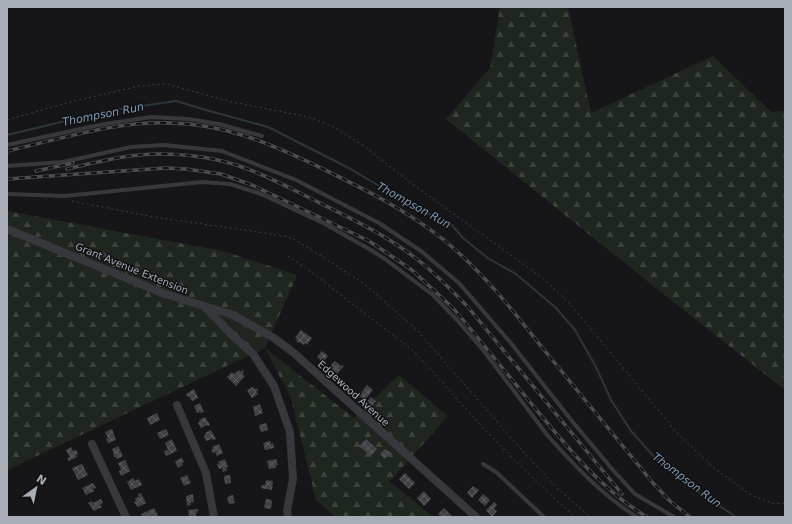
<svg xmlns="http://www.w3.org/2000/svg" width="792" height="524" font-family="'DejaVu Sans',sans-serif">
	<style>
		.forest { fill: url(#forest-firs) }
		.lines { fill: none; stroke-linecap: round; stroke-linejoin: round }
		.stream { stroke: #2c353c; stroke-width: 2 }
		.building { fill: url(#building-cross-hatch) }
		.path { stroke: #3d3f44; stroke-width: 1; stroke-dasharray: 2 3; stroke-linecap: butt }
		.service { stroke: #37383d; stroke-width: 4 }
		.minor { stroke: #37383d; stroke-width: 8 }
		.rail-casing { stroke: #4a4c52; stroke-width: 3.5 }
		.rail { stroke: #111113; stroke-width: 2; stroke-dasharray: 6; stroke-linecap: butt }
		.labels { text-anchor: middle; stroke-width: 3; stroke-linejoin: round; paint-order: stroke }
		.street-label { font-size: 10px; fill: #a8adb8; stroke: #111113 }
		.water-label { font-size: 11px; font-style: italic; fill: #7f9bb3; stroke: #111113 }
	</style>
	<defs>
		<pattern id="forest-firs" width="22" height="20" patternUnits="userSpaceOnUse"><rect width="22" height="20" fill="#1e261f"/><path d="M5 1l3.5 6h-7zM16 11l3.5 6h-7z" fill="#3c433d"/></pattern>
		<pattern id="building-cross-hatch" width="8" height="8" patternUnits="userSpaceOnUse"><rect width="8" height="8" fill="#404145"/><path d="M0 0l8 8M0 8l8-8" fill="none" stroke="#595a5e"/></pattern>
	</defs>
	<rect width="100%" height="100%" fill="#161618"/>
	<path class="forest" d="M500,7h68l23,106 122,-57 58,56 14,-1v279l-138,-109 -201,-162 44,-51z
		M7,211l216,40 74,24 -32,73 89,70 45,-43 49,41 -58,65 43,36h-98l-19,-17 -25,-102 -26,-50 -258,122z"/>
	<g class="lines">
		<path class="stream" d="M7,135l100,-24 69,-10 30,9 62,17 79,40 75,44 28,12 13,15 26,21 27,15 40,34 19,22 21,37 15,33 20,31 26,29 39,30 40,27"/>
	</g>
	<path class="building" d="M301,330l11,8 -5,7 -2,-2 -2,2 -3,-3 -1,1 -3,-2 1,-2 -2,-1z
		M322,351l6,5 -5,6 -6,-5z
		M335,361l6,5 1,-1 2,1 -7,8 -8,-7z
		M239,370l2,2 1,-2 2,2 -2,2 3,2 -9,10 -9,-9 5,-5 2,2z
		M367,385l6,5 -8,10 -6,-4z
		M253,387l1,2 3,-1 1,2 -2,2 2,2 -6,4 -5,-8z
		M194,389l4,9 -6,3 -3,-5 -1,1 -2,-3z
		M371,397l5,4 -5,6 -5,-4z
		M200,403l4,9 -3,1 -1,-1 -3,1 -3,-7z
		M260,404l3,9 -8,3 -2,-9z
		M157,413l3,7 -10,5 -3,-7z
		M205,417l5,8 -2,1 -1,-1 -6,3 -3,-5 2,-2 -1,-1z
		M266,423l2,7 -7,2 -2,-7z
		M112,429l4,11 -8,3 -2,-4 2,-1 -3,-6z
		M166,429l3,6 -9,4 -3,-6z
		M211,430l5,9 -3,1 -1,-1 -6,2 -2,-5 2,-2 -1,-1z
		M172,439l5,12 -11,5 -2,-5 4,-1 -3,-7z
		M366,439l11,10 -6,7 -12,-10z
		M270,441l1,3 2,-1 1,5 -9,2 -2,-7z
		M219,444l4,9 -6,3 -2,-4 -2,1 -2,-3 2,-1 -1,-2z
		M118,446l5,10 -6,3 -2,-2h-1l-1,-1 1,-1 -2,-6z
		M71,447l2,4 3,-1 2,4 -2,1 1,2 -8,4 -2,-3 3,-1 -4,-7z
		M385,449l5,4 -5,6 -5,-5z
		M182,458l2,4 -2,1 1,2 -5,3 -3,-7z
		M225,459l3,8 -2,1 1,2 -4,2 -1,-4 -3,1 -2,-5h2l-1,-2z
		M276,459l2,6 -3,1 1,2 -7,1 -2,-8z
		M125,460l5,11 -9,5 -2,-5 2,-1 -3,-7z
		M82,464l6,11 -10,5 -6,-12z
		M405,473l10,10 -6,6 -10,-10z
		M187,475l4,8 -7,3 -4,-8z
		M230,475l1,8 -6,1 -1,-8z
		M133,478l2,3 4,-2 3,6 -11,5 -4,-8z
		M266,480l7,1 -1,9 -11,-2 1,-3h3z
		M93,483l3,5 -3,1 1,2 -8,4 -4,-7z
		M473,486l6,4 -7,8 -5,-5z
		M424,491l7,8 -7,7 -7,-8z
		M141,493l5,10 -8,4 -4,-5 2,-1 -1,-3 4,-1 -1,-3z
		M193,494l1,8 -4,1 1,2 -4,1 -1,-10z
		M483,494l7,6 -5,6 -7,-6z
		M233,495l2,8 -6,1 -2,-7z
		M101,499l2,4 -3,2 2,2 -8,4 -6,-8 4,-2 1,2z
		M266,499l6,1 -1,9 -7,-1z
		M494,502l3,3 -3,4 3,2 -5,6 -6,-7z
		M154,508l4,7 -4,2h-12l-1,-3z
		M444,508l8,8 -1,1h-12l1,-1 -2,-2z
		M198,509v3l-2,1v3l-7,1 -1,-7z"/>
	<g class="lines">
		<path class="path" d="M7,120l67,-19 65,-15 27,-2 66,18 77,15 25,10 30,19 51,40 129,93 28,27 104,126 38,36 37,27 24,9 10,-1
			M72,201l82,16 111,16 27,5 31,19 43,28 50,44 111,127 31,33 32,28
			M288,256l18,12 105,81c23,23 44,48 66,72 31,34 64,65 98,96"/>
		<path class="service" d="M7,145l92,-20 52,-8 37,2 31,5 43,12
			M7,166l56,-4 68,-15 33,-2 58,6 74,29 83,43 42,28 38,32 51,59 62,79 40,48 23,25 39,23
			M7,194l58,2 137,-14 28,2 31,10 64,30 44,25 16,10 48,36 24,25 26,30 65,86c27,30 55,60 89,81
			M483,464l13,8 48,45"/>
		<path class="minor" d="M7,229l158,65 39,12 28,29 21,19 21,32 16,46 3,47 -6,32 1,6
			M204,306l29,9 41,23 20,15 182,164
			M177,405l29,68 8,44
			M92,444l34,73"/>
		<g class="rail-casing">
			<path id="rail" d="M7,151c54,-12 108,-30 163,-28 56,1 98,20 147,43 45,22 88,43 127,74 39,32 70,72 101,111 36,44 72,88 108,132l17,18 20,16
				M67,169c30,-7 60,-15 92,-15 29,0 59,4 86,14 22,8 43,19 63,29 38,19 77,37 110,63 18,14 33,30 49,46l155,188
				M36,171l37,-8
				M7,179l158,-11 21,1 35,5 31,11 117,56 43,29 41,38c26,31 52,63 77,94 33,40 71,88 117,115"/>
		</g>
		<use href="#rail" class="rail"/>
	</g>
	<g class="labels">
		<g class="street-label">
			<text transform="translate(132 268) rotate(22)" y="4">Grant Avenue Extension</text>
			<text transform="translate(354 393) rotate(42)" y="4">Edgewood Avenue</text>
		</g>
		<g class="water-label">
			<text transform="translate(103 114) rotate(-11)" y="4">Thompson Run</text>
			<text transform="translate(414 205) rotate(29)" y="4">Thompson Run</text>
			<text transform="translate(687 480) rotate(37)" y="4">Thompson Run</text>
		</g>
	</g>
	<rect width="792" height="524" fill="none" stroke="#a8adb8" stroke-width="16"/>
	<g transform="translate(36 488) rotate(33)" stroke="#111113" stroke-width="3" paint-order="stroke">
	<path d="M0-3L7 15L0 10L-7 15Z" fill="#a8adb8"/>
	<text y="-6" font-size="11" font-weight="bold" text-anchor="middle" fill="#a8adb8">N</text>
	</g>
</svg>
